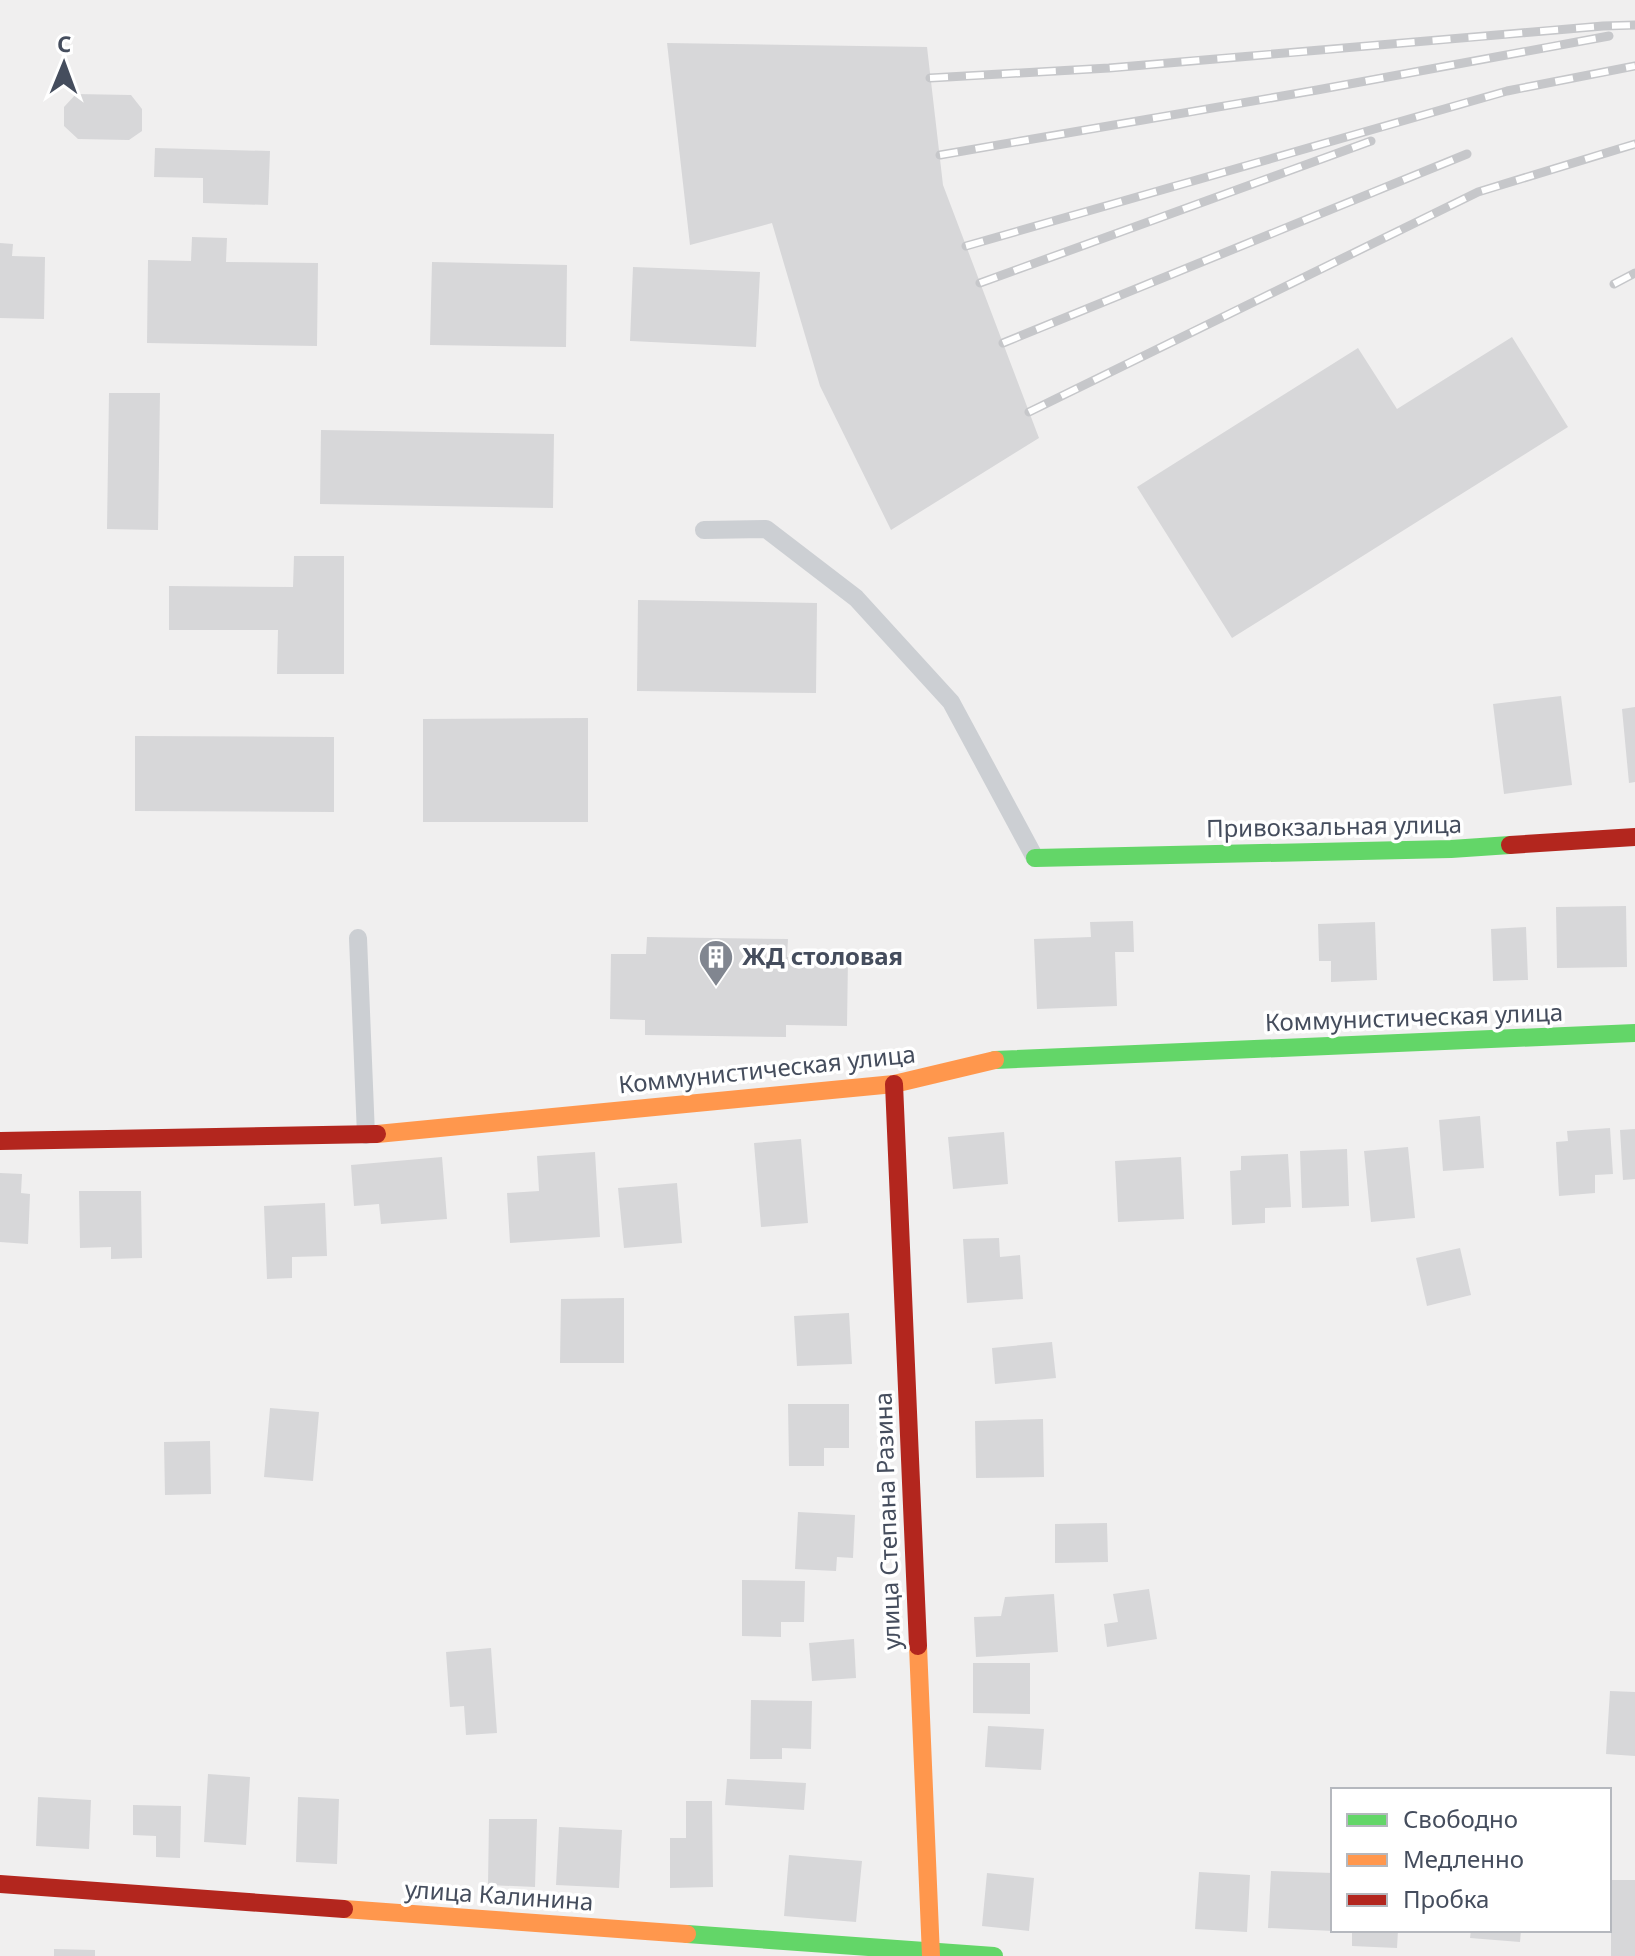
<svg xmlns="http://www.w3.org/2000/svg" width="1635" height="1956" font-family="'Noto Sans',sans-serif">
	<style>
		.building { fill: #d7d7d9 }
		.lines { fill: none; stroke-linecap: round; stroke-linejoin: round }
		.lane { stroke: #cccfd3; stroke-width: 18 }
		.fast { stroke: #63d668; stroke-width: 18 }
		.slow { stroke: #ff974d; stroke-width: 18 }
		.jam { stroke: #b3261e; stroke-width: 18 }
		.rail-casing { stroke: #c6c7ca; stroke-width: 9 }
		.rail { stroke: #fff; stroke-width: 6; stroke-dasharray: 18; stroke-linecap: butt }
		.labels { text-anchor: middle; stroke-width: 7; stroke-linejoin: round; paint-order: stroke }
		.street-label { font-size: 24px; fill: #454d5d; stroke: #fff }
		.poi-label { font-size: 24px; font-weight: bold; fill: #454d5d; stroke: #fff; text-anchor: start }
	</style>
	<rect width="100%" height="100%" fill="#f0efef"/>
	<path class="building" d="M667,43l260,4 16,138 96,253 -148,92 -71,-144 -48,-163 -82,22z
		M76,94l55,1 11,14v22l-13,9 -51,-1 -14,-13v-19z
		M155,148l115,3 -2,54 -65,-2v-25l-49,-1z
		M192,237l35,1 -1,24 92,1 -1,83 -170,-3 1,-83 43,1z
		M0,243l13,1 -1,12 33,1 -1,62 -44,-1z
		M432,262l135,3 -1,82 -136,-2z
		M633,267l127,5 -4,75 -126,-6z
		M1512,337l56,90 -336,211 -95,-151 221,-139 39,61z
		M109,393h51l-2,137 -51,-1z
		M321,430l233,4 -1,74 -233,-4z
		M294,556h50v118h-67l1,-44h-109v-44l124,1z
		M638,600l179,3 -1,90 -179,-2z
		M1561,696l11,89 -68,9 -11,-90z
		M1635,707v75l-6,1 -7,-74z
		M588,718v104h-165v-103z
		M135,736l199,1v75l-199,-1z
		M1626,906l1,61 -70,1 -1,-61z
		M1133,921l1,31h-19l2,54 -80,3 -3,-70 57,-2 -1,-15z
		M1375,922l2,58 -46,2v-21h-12l-1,-37z
		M1526,927l2,53 -35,1 -2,-52z
		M647,937l141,2 -1,18 61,1 -1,68 -61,-1v12l-141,-2v-15l-35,-1 1,-65h35z
		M1480,1116l4,52 -41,3 -4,-51z
		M1610,1128l3,46 -18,1v18l-36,3 -3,-54 12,-1 -1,-10z
		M1635,1129v50l-12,1 -3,-50z
		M1004,1132l4,52 -55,5 -5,-52z
		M801,1139l7,84 -47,4 -7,-84z
		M1408,1147l7,71 -44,4 -7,-71z
		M1347,1149l2,57 -47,2 -2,-57z
		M595,1152l5,85 -90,6 -3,-50 32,-2 -2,-35z
		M1288,1154l3,53 -26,1v15l-33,2 -2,-54 11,-1v-14z
		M442,1157l5,62 -66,5 -2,-20 -25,2 -3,-41z
		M1181,1157l3,62 -66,3 -3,-61z
		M0,1173l22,1 -1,19 9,1 -2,50 -28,-2z
		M677,1183l5,60 -58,5 -6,-60z
		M79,1191h62l1,67 -31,1v-12l-31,1z
		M325,1203l2,53 -35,1v21l-25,1 -3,-73z
		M999,1238l1,19 20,-2 3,44 -56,4 -4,-64z
		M1460,1248l11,47 -44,11 -11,-48z
		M624,1298v65h-64l1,-64z
		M849,1313l3,51 -55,2 -3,-50z
		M1052,1342l4,36 -61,6 -3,-36z
		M788,1404h61v44h-25v18h-35z
		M270,1408l49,4 -6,69 -49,-4z
		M1043,1419l1,58 -68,1 -1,-57z
		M210,1441l1,53 -46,1 -1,-53z
		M798,1512l57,3 -2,43 -16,-1 -1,14 -41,-2z
		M1107,1523l1,39 -53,1v-39z
		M742,1580l63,1 -1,41h-23v15l-39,-1z
		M1149,1589l8,50 -50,8 -3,-23 14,-2 -5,-28z
		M1054,1594l4,58 -82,5 -2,-40 27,-1 4,-19z
		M854,1639l2,39 -44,3 -3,-38z
		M491,1648l6,85 -31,2 -2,-29 -14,1 -4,-55z
		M973,1663h57v51l-57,-1z
		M1610,1691l25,1v64l-29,-2z
		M751,1700l61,1 -1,48 -29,-1v11h-32z
		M988,1726l56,3 -3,41 -56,-3z
		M208,1774l42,3 -4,68 -42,-3z
		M727,1779l79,4 -2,27 -79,-5z
		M38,1797l53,3 -2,49 -53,-3z
		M298,1797l41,2 -2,65 -41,-2z
		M686,1801h26l1,86 -43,1v-50h16z
		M133,1805l48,1 -1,52 -24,-1v-21l-23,-1z
		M489,1819h48l-2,68 -47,-2z
		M559,1827l63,3 -3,58 -63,-3z
		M789,1855l73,6 -6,61 -72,-6z
		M1271,1871l62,2v58l-65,-3z
		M1199,1872l51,3 -3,57 -52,-3z
		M987,1873l47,5 -5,53 -47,-5z
		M1611,1880h24v76h-24z
		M1352,1930h46l-1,18 -45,-2z
		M1471,1930h50l-1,12 -50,-4z
		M54,1949l41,1v6h-41z"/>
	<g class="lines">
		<path class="lane" d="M704,530l62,-1 90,69 95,104 84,156
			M358,938l8,197"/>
		<path class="fast" d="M1035,858l416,-9 59,-4
			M995,1060l640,-27
			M687,1934l307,22"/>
		<path class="slow" d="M377,1134l517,-50 101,-24
			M918,1646l13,310
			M344,1909l343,25"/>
		<path class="jam" d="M1510,845l125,-8
			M894,1084l24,562
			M0,1141l377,-7
			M0,1884l344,25"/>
		<g class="rail-casing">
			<path id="rail" d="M930,78l179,-10 494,-42 32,-1
				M940,155l377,-65 292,-54
				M966,246l541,-155 128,-25
				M980,283l391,-142
				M1614,284l21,-11
				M1003,343l464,-189
				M1029,412l449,-220 157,-48"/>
		</g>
		<use href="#rail" class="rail"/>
	</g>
	<defs>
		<g id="building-pin" transform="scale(1.8)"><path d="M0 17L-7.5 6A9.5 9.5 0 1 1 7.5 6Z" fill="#818690" stroke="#fff"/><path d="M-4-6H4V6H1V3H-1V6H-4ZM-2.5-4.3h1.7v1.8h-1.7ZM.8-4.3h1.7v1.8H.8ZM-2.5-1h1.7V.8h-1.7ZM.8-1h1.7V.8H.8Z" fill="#fff"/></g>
	</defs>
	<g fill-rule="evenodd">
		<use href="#building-pin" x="716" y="957"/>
	</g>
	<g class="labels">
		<g class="street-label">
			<text transform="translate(1334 827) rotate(-1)" y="8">Привокзальная улица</text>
			<text transform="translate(1414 1018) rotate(-2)" y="8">Коммунистическая улица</text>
			<text transform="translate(767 1070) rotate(-6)" y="8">Коммунистическая улица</text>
			<text transform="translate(888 1521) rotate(-92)" y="8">улица Степана Разина</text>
			<text transform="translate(499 1896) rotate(4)" y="8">улица Калинина</text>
		</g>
		<g class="poi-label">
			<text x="742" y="965">ЖД столовая</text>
		</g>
	</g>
	<rect x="1331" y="1788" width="280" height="144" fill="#ffffff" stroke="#b5b8be" stroke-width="2"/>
	<rect x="1347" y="1814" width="40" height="12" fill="#63d668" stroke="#b5b8be" stroke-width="2"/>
	<text x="1403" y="1828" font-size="24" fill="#454d5d">Свободно</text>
	<rect x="1347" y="1854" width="40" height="12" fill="#ff974d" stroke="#b5b8be" stroke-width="2"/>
	<text x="1403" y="1868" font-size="24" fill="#454d5d">Медленно</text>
	<rect x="1347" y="1894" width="40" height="12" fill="#b3261e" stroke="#b5b8be" stroke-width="2"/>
	<text x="1403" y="1908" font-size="24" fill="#454d5d">Пробка</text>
	<g transform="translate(64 64) rotate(1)" stroke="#ffffff" stroke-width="6" paint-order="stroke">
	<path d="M0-6L14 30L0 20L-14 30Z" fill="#454d5d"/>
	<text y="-12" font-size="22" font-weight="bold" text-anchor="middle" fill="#454d5d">С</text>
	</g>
</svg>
